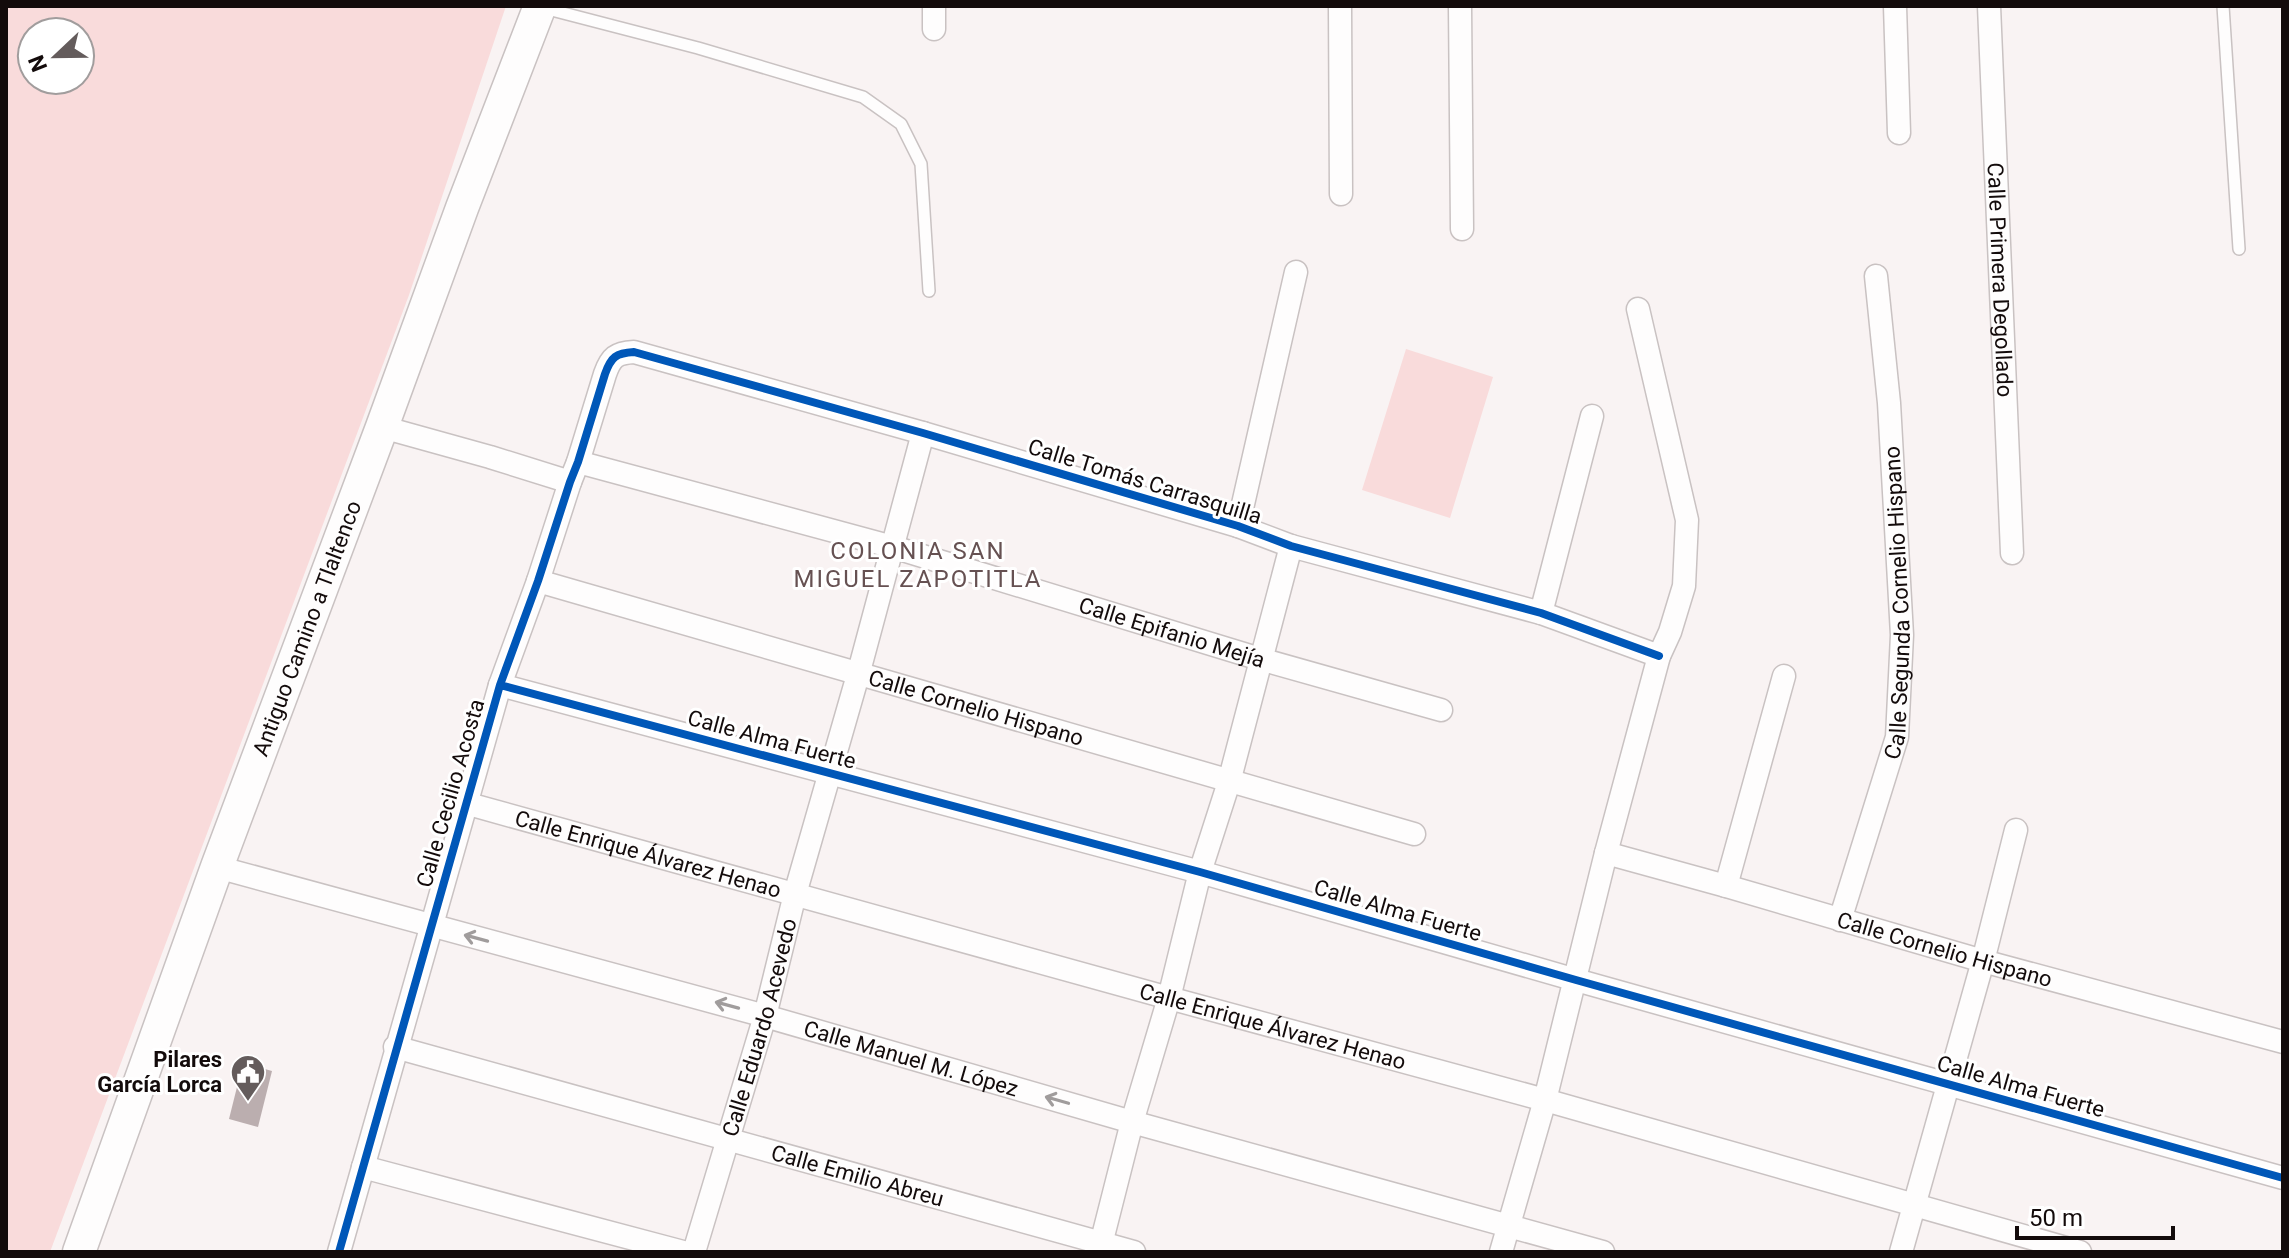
<svg xmlns="http://www.w3.org/2000/svg" width="2289" height="1258" font-family="Roboto,sans-serif">
	<style>
		.green { fill: #f9dbdb; fill-rule: evenodd }
		.building { fill: #bbaeaf }
		.lines { fill: none; stroke-linecap: round; stroke-linejoin: round }
		.lane-casing { stroke: #c9c2c2; stroke-width: 14 }
		.street-casing { stroke: #c9c2c2; stroke-width: 25 }
		.secondary-casing { stroke: #c9c2c2; stroke-width: 35 }
		.lane { stroke: #fefdfd; stroke-width: 11 }
		.street { stroke: #fefdfd; stroke-width: 22 }
		.secondary { stroke: #fefdfd; stroke-width: 32 }
		.cycleway-casing { stroke: #fff; stroke-width: 13 }
		.cycleway { stroke: #0057b8; stroke-width: 8 }
		.oneway { stroke: #a09c9c }
		.labels { text-anchor: middle; stroke-width: 6; stroke-linejoin: round; paint-order: stroke }
		.street-label { font-size: 22px; fill: #130b0b; stroke: #fff }
		.poi-label { font-size: 22px; font-weight: bold; fill: #130b0b; stroke: #fff; text-anchor: end }
		.neighbourhood-label { font-size: 24px; letter-spacing: 2px; fill: #665152; stroke: #fff }
	</style>
	<rect width="100%" height="100%" fill="#f9f3f3"/>
	<path class="green" d="M6,6h500l-97,289 -359,957h-44zM32,32h48v48h-48z
		M1406,349l87,28 -43,141 -88,-28z"/>
	<path class="building" d="M243,1063l29,8 -14,56 -29,-8z"/>
	<g class="lines">
		<g class="lane-casing">
			<path id="lane" d="M2223,6l16,243
				M540,7l158,41 165,49 38,27 20,40 8,127"/>
		</g>
		<g class="street-casing">
			<g id="street">
				<path d="M1340,6l1,188"/>
				<path d="M1460,6l2,223"/>
				<path d="M1895,6l4,127"/>
				<path id="s1" d="M1989,6l23,547"/>
				<path d="M934,29v-23"/>
				<path d="M382,427l108,30 80,25"/>
				<path id="s2" d="M578,462l315,85 367,112 181,51"/>
				<path d="M1238,526l58,-254"/>
				<path id="s3" d="M538,581l876,253"/>
				<path d="M1541,613l51,-197"/>
				<path d="M500,685l700,187 376,108 707,198"/>
				<path id="s4" d="M465,803l704,195 376,102 535,152"/>
				<path id="s5" d="M1606,853l120,33 257,75 300,81"/>
				<path id="s6" d="M217,867l548,149 367,106 471,130"/>
				<path d="M1726,886l58,-210"/>
				<path id="s7" d="M1840,920l57,-183 5,-102 -13,-232 -13,-127"/>
				<path id="s8" d="M395,1047l739,205"/>
				<path d="M363,1167l320,85"/>
				<path d="M339,1252l161,-567 38,-104 32,-99 8,-20 27,-88c6,-17 11,-21 29,-22l289,81 315,93 53,20 250,67 118,43"/>
				<path id="s9" d="M694,1252l71,-236 30,-122 63,-219 65,-242"/>
				<path d="M1099,1252l33,-130 37,-124 31,-126 29,-90 62,-236"/>
				<path d="M1501,1252l44,-152 61,-247 53,-197 11,-24 14,-46 3,-66 -49,-211"/>
				<path d="M1901,1252l82,-291 33,-131"/>
			</g>
		</g>
		<g class="secondary-casing">
			<g id="secondary">
				<path id="s10" d="M79,1252l138,-385 165,-440 80,-219 78,-202"/>
			</g>
		</g>
		<use href="#lane" class="lane"/>
		<use href="#street" class="street"/>
		<use href="#secondary" class="secondary"/>
		<g class="cycleway-casing">
			<path id="cycleway" d="M500,685l700,187 376,108 707,198
				M339,1252l161,-567 38,-104 32,-99 8,-20 27,-88c6,-17 11,-21 29,-22l289,81 315,93 53,20 250,67 118,43"/>
		</g>
		<use href="#cycleway" class="cycleway"/>
	</g>
	<defs><path id="oneway-shaft" d="M-6 0H5M1.5-3L5.5 0L1.5 3" fill="none" stroke-width="1.6" stroke-linecap="round" stroke-linejoin="round" transform="scale(2)"/></defs>
	<g class="oneway">
		<use href="#oneway-shaft" transform="translate(476 938) rotate(-165)"/>
		<use href="#oneway-shaft" transform="translate(727 1005) rotate(-165)"/>
		<use href="#oneway-shaft" transform="translate(1057 1100) rotate(-164)"/>
	</g>
	<defs>
		<g id="civic-pin" transform="scale(1.8)"><path d="M0 17L-7.5 6A9.5 9.5 0 1 1 7.5 6Z" fill="#645c5c" stroke="#fff"/><path d="M-.6-6.5H3V-4.5H.6V-3L4-1V1h2V6H-6V1h2V-1L-.6-3ZM-1.2 2.5V6h2.4V2.5Z" fill="#fff"/></g>
	</defs>
	<g fill-rule="evenodd">
		<use href="#civic-pin" x="248" y="1072"/>
	</g>
	<g class="labels">
		<g class="street-label">
			<text dy="8" stroke="none"><textPath href="#s1" startOffset="274">Calle Primera Degollado</textPath></text>
			<text transform="translate(1145 481) rotate(17)" y="8">Calle Tomás Carrasquilla</text>
			<text dy="8" stroke="none"><textPath href="#s7" startOffset="326">Calle Segunda Cornelio Hispano</textPath></text>
			<text dy="8" stroke="none"><textPath href="#s10" startOffset="664">Antiguo Camino a Tlaltenco</textPath></text>
			<text dy="8" stroke="none"><textPath href="#s2" startOffset="618">Calle Epifanio Mejía</textPath></text>
			<text dy="8" stroke="none"><textPath href="#s3" startOffset="456">Calle Cornelio Hispano</textPath></text>
			<text transform="translate(772 739) rotate(15)" y="8">Calle Alma Fuerte</text>
			<text transform="translate(450 793) rotate(-74)" y="8">Calle Cecilio Acosta</text>
			<text dy="8" stroke="none"><textPath href="#s4" startOffset="190">Calle Enrique Álvarez Henao</textPath></text>
			<text transform="translate(1398 910) rotate(16)" y="8">Calle Alma Fuerte</text>
			<text dy="8" stroke="none"><textPath href="#s5" startOffset="352">Calle Cornelio Hispano</textPath></text>
			<text dy="8" stroke="none"><textPath href="#s4" startOffset="838">Calle Enrique Álvarez Henao</textPath></text>
			<text dy="8" stroke="none"><textPath href="#s9" startOffset="234">Calle Eduardo Acevedo</textPath></text>
			<text dy="8" stroke="none"><textPath href="#s6" startOffset="720">Calle Manuel M. López</textPath></text>
			<text transform="translate(2021 1086) rotate(16)" y="8">Calle Alma Fuerte</text>
			<text dy="8" stroke="none"><textPath href="#s8" startOffset="480">Calle Emilio Abreu</textPath></text>
		</g>
		<g class="poi-label">
			<text x="222" y="1067">Pilares<tspan x="222" dy="25">García Lorca</tspan></text>
		</g>
		<g class="neighbourhood-label">
			<text x="918" y="559">COLONIA SAN<tspan x="918" dy="28">MIGUEL ZAPOTITLA</tspan></text>
		</g>
	</g>
	<rect width="2289" height="1258" fill="none" stroke="#130b0b" stroke-width="16"/>
	<g transform="translate(56 56) rotate(248)"><circle r="38" fill="#ffffff" stroke="#a19d9d" stroke-width="2"/>
	<path d="M0-6L14 30L0 20L-14 30Z" fill="#645c5c"/>
	<text y="-12" font-size="22" font-weight="bold" text-anchor="middle" fill="#130b0b">N</text>
	</g>
	<path d="M2017 1226v12h156v-12" fill="none" stroke="#130b0b" stroke-width="4"/>
	<text x="2029" y="1226" font-size="24" fill="#130b0b" stroke="#ffffff" stroke-width="6" paint-order="stroke">50 m</text>
</svg>
